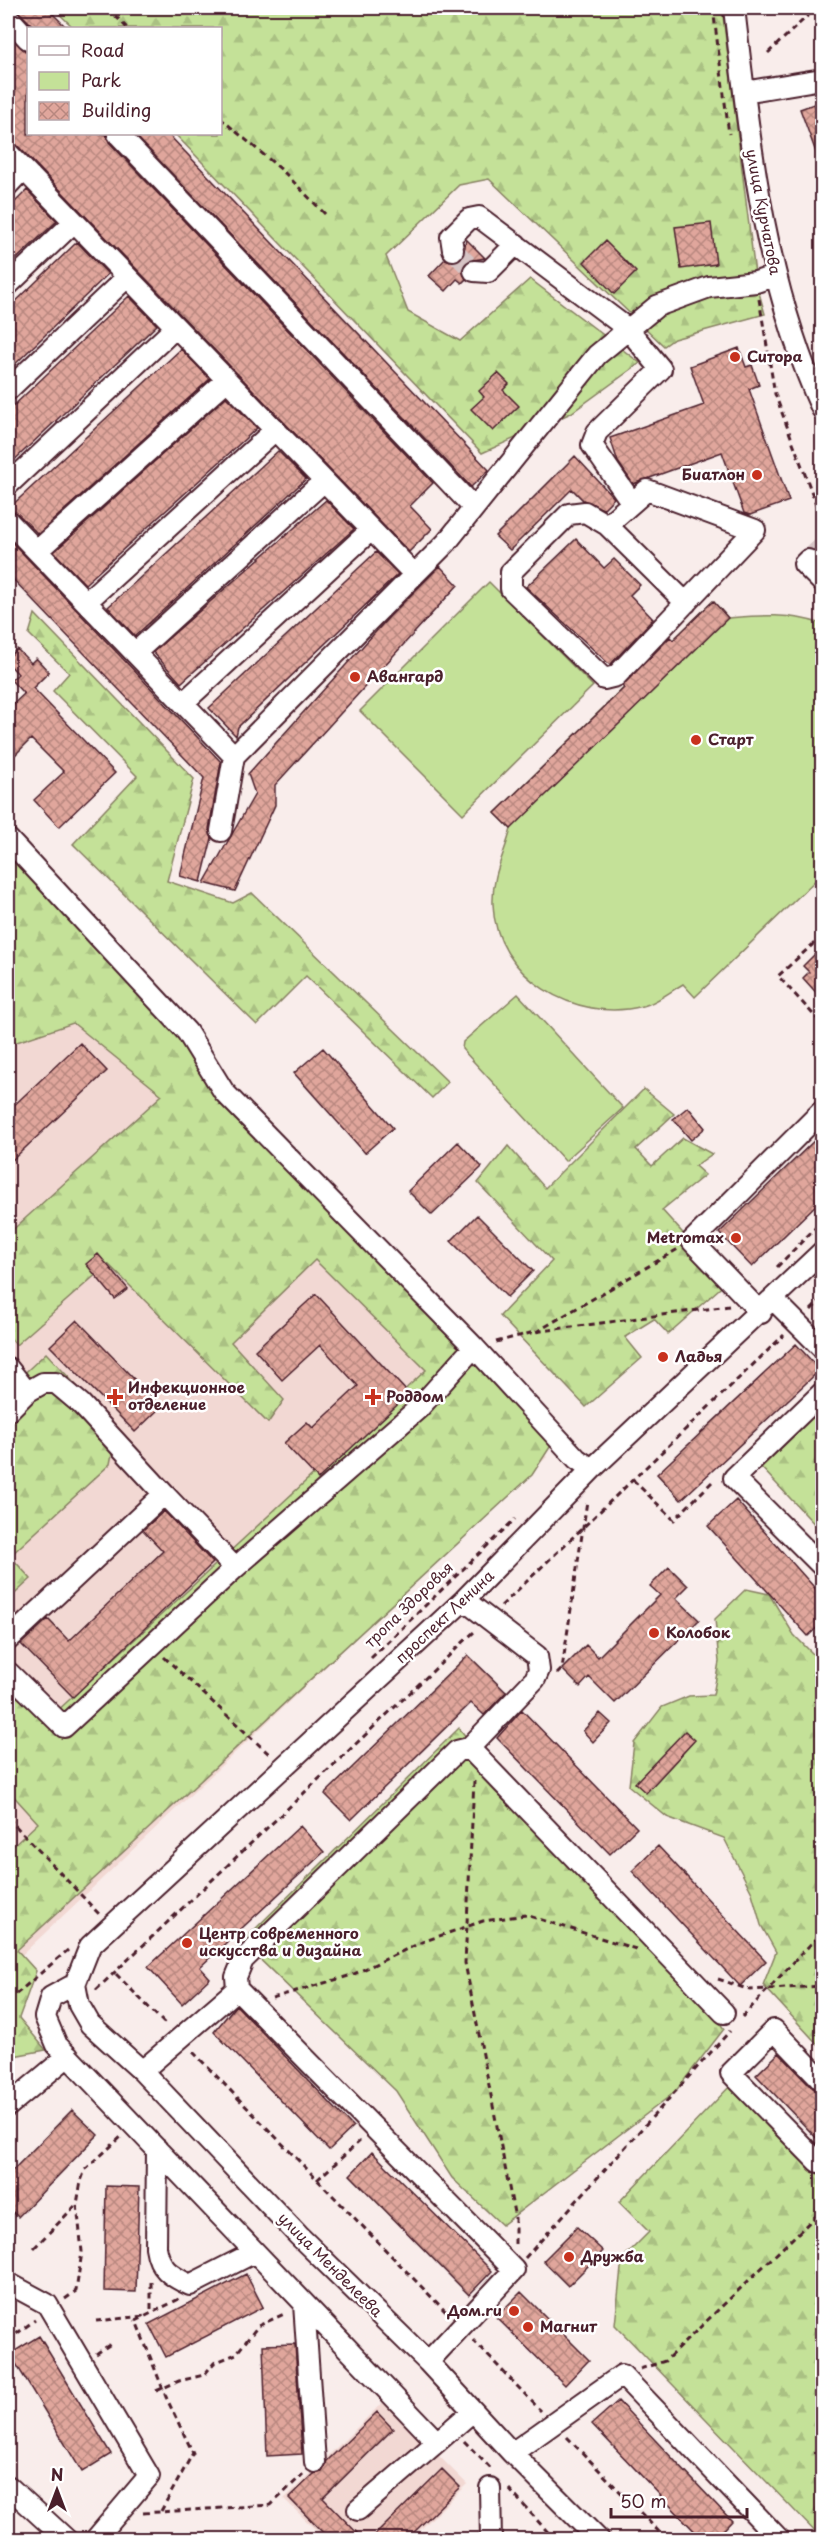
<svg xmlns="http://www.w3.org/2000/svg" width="830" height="2547" font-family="'Playpen Sans',sans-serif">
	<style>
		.built { fill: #f2d8d3 }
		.forest { fill: url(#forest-firs); stroke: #878062; stroke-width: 1.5 }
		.park { fill: #c4e198; stroke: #878062; stroke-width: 1.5 }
		.building { fill: url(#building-cross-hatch); stroke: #4a1f2b; stroke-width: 1.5 }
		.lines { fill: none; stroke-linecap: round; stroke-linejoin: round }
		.minor-tunnel { stroke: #d6c4c5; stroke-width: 20; stroke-dasharray: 20 10; stroke-linecap: butt }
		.minor-casing { stroke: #4a1f2b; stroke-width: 24 }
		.path { stroke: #4a1f2b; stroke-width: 3; stroke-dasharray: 6 4.5; stroke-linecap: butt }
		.minor { stroke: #fff; stroke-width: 20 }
		.poi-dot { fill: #c8321e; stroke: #fff; stroke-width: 2 }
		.labels { text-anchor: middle; stroke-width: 5; stroke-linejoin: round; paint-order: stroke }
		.street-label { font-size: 15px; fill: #4a1f2b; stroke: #fff }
		.poi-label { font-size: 15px; font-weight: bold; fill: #4a1f2b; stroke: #fff; text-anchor: start }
	</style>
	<defs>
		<pattern id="forest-firs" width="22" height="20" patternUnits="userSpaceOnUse" patternTransform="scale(1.5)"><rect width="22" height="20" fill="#c4e198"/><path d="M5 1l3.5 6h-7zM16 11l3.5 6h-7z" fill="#aac183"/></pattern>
		<pattern id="building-cross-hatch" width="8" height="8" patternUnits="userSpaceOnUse" patternTransform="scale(1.5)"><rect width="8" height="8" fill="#e0a69c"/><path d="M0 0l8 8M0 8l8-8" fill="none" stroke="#b8877f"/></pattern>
	</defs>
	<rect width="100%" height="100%" fill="#f9edeb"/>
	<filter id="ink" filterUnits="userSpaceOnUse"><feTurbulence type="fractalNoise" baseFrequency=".0167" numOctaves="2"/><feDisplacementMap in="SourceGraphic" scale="12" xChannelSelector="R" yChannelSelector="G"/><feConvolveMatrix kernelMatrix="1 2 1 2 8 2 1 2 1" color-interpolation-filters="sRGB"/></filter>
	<g filter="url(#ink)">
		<path class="built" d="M35,927l512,530 -539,511v-1016z
			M384,2401l83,83 -56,55h-86l-41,-40z"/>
		<path class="forest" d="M53,8h669l34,274 9,32 -91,25 -10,7 -175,-167 -30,6 -73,71 22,56 52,29 70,-62 110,84 -69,50 -89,40 -307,-319h45v-106h-146z
			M35,614l159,165 -27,102 66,22 19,-10 196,189 -16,16 -126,-122 -49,49 -184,-181 64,-68 -84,-85 16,-18 -40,-39z
			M8,853l544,591 -20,31 -515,475 19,21 -17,47 27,32 -38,7v-206l30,-28 -30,-33v-127l47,50 371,-343 -111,-110 -84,82 53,58 -16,23 -160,-159 -92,81 -8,-10v-101l154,-139 -89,-72 -65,22z
			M644,1089l30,25 -38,35 16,17 31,-28 29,16 -17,12 10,9 -43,35 65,72 -59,52 -14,-15 -29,18 17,21 -56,49 -86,-91 52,-55 -74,-78 30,-37 37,42z
			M46,1353l71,76 -7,35 -100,92 21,23 -23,21v-196l13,-13 -7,-8z
			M822,1401v131l-65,-69z
			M746,1589l23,5 25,41 28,28v386l-59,-64 13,-33 -15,-27 -9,-32 -28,-55 -57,-21 -38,-31 5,-43 28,-36 27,-11 24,-1 6,-33 -4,-43z
			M459,1728l80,101 145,142 40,58 -49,63 -173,133 -50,-47 -56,-87 -154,-149z
			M731,2085l91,93v361l-207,-214 7,-66 27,-27 -30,-30z"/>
		<path class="park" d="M489,582l104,104 -130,128 -103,-103z
			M713,601l15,17c33,-3 62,-5 94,6v250l-127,123 -12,-13c-12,7 -27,19 -40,22 -67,18 -148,-29 -150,-102 -1,-30 11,-48 18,-75l-16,-16z
			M518,994l105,114 -58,53 -103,-112 1,-7z"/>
		<path class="building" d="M15,8h32l20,20h-32z
			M8,34l20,20v80h78l3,8 324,341 -23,23 22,23 -23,23 -392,-407 -9,-6z
			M822,101v64l-1,1 -21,-57z
			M134,134h34l321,336 -18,17z
			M27,190l30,31 -49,46v-58z
			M711,223l5,41 -35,5 -6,-42z
			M466,239l19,19 -17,3 -6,9 4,9 -4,4 -5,-4 -11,12 -17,-15 16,-17 9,3 7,-3 3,-5z
			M605,241l31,31 -22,22 -30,-32z
			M77,242l31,32 -100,97v-62z
			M129,296l28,29 -149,141v-55z
			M739,348l7,19 6,-2 7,20 -10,4 40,112 -39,14 -6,-2 -22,-61 -89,32 -15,-22 -8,-24 94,-33 -14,-39z
			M181,349l29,30 -172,155 -21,-21 -9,-4z
			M498,373l11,11 -6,6 16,16 -26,25 -22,-22 13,-12 -5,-6z
			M226,397l31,31 -172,156 -31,-32z
			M278,451l28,28 -171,157 -27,-29z
			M575,456l39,42 -11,11 -20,-9 -11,-11 -62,61 -15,-14z
			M326,500l28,29 -173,154 -28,-31z
			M8,538l213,224 -12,67 3,9 -11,44 -21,-6 24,-98 -196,-204z
			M576,539l28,29 10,-9 26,26 -10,10 23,24 -43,46 -84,-78z
			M376,552l22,22 -160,153 -2,9 -27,-28z
			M440,566l18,19 -183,200v20l-40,86 -31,-8 51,-89 -7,-20 141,-157z
			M713,601l15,17 -217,211 -16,-16 129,-125 -2,-2 48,-49 3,3z
			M17,649l14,14 5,-5 13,14 -16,16 82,85 -56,54 -25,-27 30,-28 -33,-33 -23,23v-53l16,-15 -13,-14 7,-6 -10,-11v-5z
			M822,947v52l-19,-21 6,-6 -6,-6z
			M80,1043l27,28 -99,93v-53z
			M323,1048l70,80 -28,25 -71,-80z
			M688,1107l17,21 -14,12 -18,-21z
			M822,1133v66l-70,68 -33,-34z
			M458,1142l24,25 -50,48 -24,-24z
			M477,1215l56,56 -26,26 -56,-56z
			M98,1254l30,35 -13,10 -29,-35z
			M316,1294l93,100 -91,85 -34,-36 23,-21 6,6 45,-42 -38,-41 -38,35 -27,-30z
			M77,1320l84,87 -26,25 -85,-86z
			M796,1344l24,26 -139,130 -24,-26z
			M736,1500l86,96v27l-14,13 -100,-110z
			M164,1511l49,52 -140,134 -52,-53 27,-25 21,22 94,-90 -20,-21z
			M669,1567l19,19 -12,12 23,22 -84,83 -26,-26 -9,10 -18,-18 24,-24 12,12 62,-62 -10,-9z
			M468,1655l38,37 -22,23 -13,-12 -120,117 -26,-26z
			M522,1710l115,118 -27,26 -113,-116z
			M600,1713l11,10 -18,19 -10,-11z
			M685,1731l10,9 -49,53 -11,-10z
			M300,1826l24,26 -124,115 10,11 -28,26 -34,-37z
			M658,1846l108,115 -26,25 -108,-115z
			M236,2005l117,122 -24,23 -115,-118z
			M779,2053l34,35 9,4v52l-66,-69z
			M72,2110l26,25 -80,82 -10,-10v-32z
			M372,2152l120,119 -23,24 -119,-120z
			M106,2186l33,1 -3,105 -32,-1z
			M577,2227l26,24 -35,35 -25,-25z
			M246,2274l17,33 -97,50 -17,-33z
			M521,2292l68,68 -24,25 -69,-68z
			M39,2336l72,118 -29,18 -72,-118z
			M295,2344l7,110 -35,2 -4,-111z
			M618,2401l114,120 -18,19h-11l-111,-116z
			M377,2412l16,17 -70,69 41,42h-34l-41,-42 25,-24 8,-2 5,-11z
			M442,2469l18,18 -54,53h-36z"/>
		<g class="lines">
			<path class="minor-tunnel" d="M453,250l21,21
				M808,560l14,-13"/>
			<g class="minor-casing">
				<path id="minor" d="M734,8c16,136 30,274 88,401
					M8,17l20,22
					M744,92l78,-13
					M118,134l356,374
					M8,153l406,421
					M8,185l15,-16
					M453,250l-2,-13 18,-18 10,-2 149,112 33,40 -64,63 -5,13 40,58
					M474,271l14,1 28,-28
					M8,285l66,-63
					M8,390l119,-113
					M8,485l168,-158
					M8,521l226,235 -13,75
					M607,525l40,-35 108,40 -139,146 -12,3 -93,-90v-17l58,-58 16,-2 22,13 79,78
					M37,551l190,-171
					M808,560l-4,4 18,18
					M86,602l189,-172
					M135,653l189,-172
					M183,703l188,-173
					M234,756l212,-213 151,-188 60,-49 52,-19 47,-5 18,-6
					M8,839l179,193 37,60 250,255 103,112 15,10
					M773,1299l49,49
					M761,1313l-69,-72 130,-130
					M8,1368l19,24
					M822,1393l-88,85 88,88
					M8,1411l19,-19 16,-9h13l25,21 83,90
					M8,1640l156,-146 71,74
					M8,1674l1,-1 55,54 171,-159 184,-160 55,-61
					M469,1748l255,265
					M75,1984l15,-38 374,-346 128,-131 230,-217
					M75,1984l4,21 11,19 52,47 157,165 129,126 84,91 87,87
					M75,1984l-24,13 -6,20 12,28 380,397
					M237,1989l277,281 -86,92
					M142,2071l95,-82 -1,-12 7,-17 214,-209 12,-3 66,-69 4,-9 -2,-14 -73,-56
					M822,2080l-48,-50 -43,43 87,89 4,-5
					M8,2106l60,-50
					M157,2149l-1,98c3,21 14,29 34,38l65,-33
					M8,2283l39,21 102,172 -54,64
					M304,2304l11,158
					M512,2453l110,-78 158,165
					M8,2486l59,54
					M490,2488l1,52
					M358,2510l115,-99"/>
			</g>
			<path class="path" d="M108,8l19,20
				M713,8l16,126
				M768,53l48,-45
				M220,118l63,53 43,44
				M759,299l16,95 47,126
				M822,936l-44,40 44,48
				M777,1267l45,-46
				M811,1310l11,-11
				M536,1332l142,-83
				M496,1342l38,-10 195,-26
				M633,1480l41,40 41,-41
				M501,1606l283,-271
				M164,1657l105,97
				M371,1658l144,-139
				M557,1674l5,-5 25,-168
				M474,1781l-9,182 50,255v26
				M8,1818l91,96
				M116,1974l51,52
				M718,1979l32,11 72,-4
				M96,1990l378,-358
				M272,1998l80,-23 70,-33 61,-21 43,-6 110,34
				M8,2001l60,-51
				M742,2017l80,-85
				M193,2052l255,262
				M317,2180l43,-39
				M34,2248l43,-44
				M525,2258l205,-227
				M151,2282v31
				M65,2299l11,-8 6,-39 -5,-48 4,-23 4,-11 36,-33
				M96,2321l49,-5
				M8,2340l27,-20
				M473,2340l68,71
				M96,2354l16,-11
				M640,2369l25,-8 157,-151
				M156,2391l23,-10 25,-6 10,-12 22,-9 22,-28 28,-13
				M567,2437l100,103
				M464,2441l29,30
				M509,2489l46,51
				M161,2511l32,-58 -27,-56 -30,-76 43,-22
				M143,2513l128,-8 32,-31"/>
			<use href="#minor" class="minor"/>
		</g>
	</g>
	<g class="poi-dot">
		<circle cx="735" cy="357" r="6"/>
		<circle cx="757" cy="475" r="6"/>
		<circle cx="355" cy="677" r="6"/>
		<circle cx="696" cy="740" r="6"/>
		<circle cx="736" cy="1238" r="6"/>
		<circle cx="663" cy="1357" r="6"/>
		<path d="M112 1388h6v6h6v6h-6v6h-6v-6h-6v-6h6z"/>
		<path d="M370 1388h6v6h6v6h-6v6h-6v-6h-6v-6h6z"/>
		<circle cx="654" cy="1633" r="6"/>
		<circle cx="187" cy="1943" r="6"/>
		<circle cx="569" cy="2257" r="6"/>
		<circle cx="514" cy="2311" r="6"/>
		<circle cx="528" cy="2327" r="6"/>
	</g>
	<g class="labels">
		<g class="street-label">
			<text transform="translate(763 212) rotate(79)" y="5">улица Курчатова</text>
			<text transform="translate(409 1605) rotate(-44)" y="5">тропа Здоровья</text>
			<text transform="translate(445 1617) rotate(-43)" y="5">проспект Ленина</text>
			<text transform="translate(330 2265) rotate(45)" y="5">улица Менделеева</text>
		</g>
		<g class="poi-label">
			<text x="747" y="362">Ситора</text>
			<text x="745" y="480" text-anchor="end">Биатлон</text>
			<text x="367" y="682">Авангард</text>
			<text x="708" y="745">Старт</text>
			<text x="724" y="1243" text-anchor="end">Metromax</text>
			<text x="675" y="1362">Ладья</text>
			<text x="128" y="1393">Инфекционное<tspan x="128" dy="17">отделение</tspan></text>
			<text x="386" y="1402">Роддом</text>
			<text x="666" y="1638">Колобок</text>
			<text x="199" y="1939">Центр современного<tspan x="199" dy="17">искусства и дизайна</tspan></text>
			<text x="581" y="2262">Дружба</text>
			<text x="502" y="2316" text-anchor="end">Дом.ru</text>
			<text x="540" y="2332">Магнит</text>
		</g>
	</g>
	<rect width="830" height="2547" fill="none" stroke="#fff" stroke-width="30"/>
	<rect x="15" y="15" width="800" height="2517" fill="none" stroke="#4a1f2b" stroke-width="2" filter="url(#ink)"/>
	<rect x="27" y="27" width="195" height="108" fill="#ffffff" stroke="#b7a5aa" stroke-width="1.5"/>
	<rect x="39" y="46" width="30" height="9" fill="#ffffff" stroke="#b7a5aa" stroke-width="1.5"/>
	<text x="81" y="57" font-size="18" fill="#4a1f2b">Road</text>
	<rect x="39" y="72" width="30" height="18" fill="#c4e198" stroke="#b7a5aa" stroke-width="1.5"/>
	<text x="81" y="87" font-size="18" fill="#4a1f2b">Park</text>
	<rect x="39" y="102" width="30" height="18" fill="url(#building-cross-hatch)" stroke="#b7a5aa" stroke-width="1.5"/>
	<text x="81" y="117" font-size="18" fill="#4a1f2b">Building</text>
	<g transform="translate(57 2490)" stroke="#ffffff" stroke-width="4.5" paint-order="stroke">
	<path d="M0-4.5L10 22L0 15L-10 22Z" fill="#4a1f2b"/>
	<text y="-9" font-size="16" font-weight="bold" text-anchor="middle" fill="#4a1f2b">N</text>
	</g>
	<path d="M611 2508v9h136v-9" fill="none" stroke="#4a1f2b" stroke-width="3"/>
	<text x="620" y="2508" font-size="18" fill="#4a1f2b" stroke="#ffffff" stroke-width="4.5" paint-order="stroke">50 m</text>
</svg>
